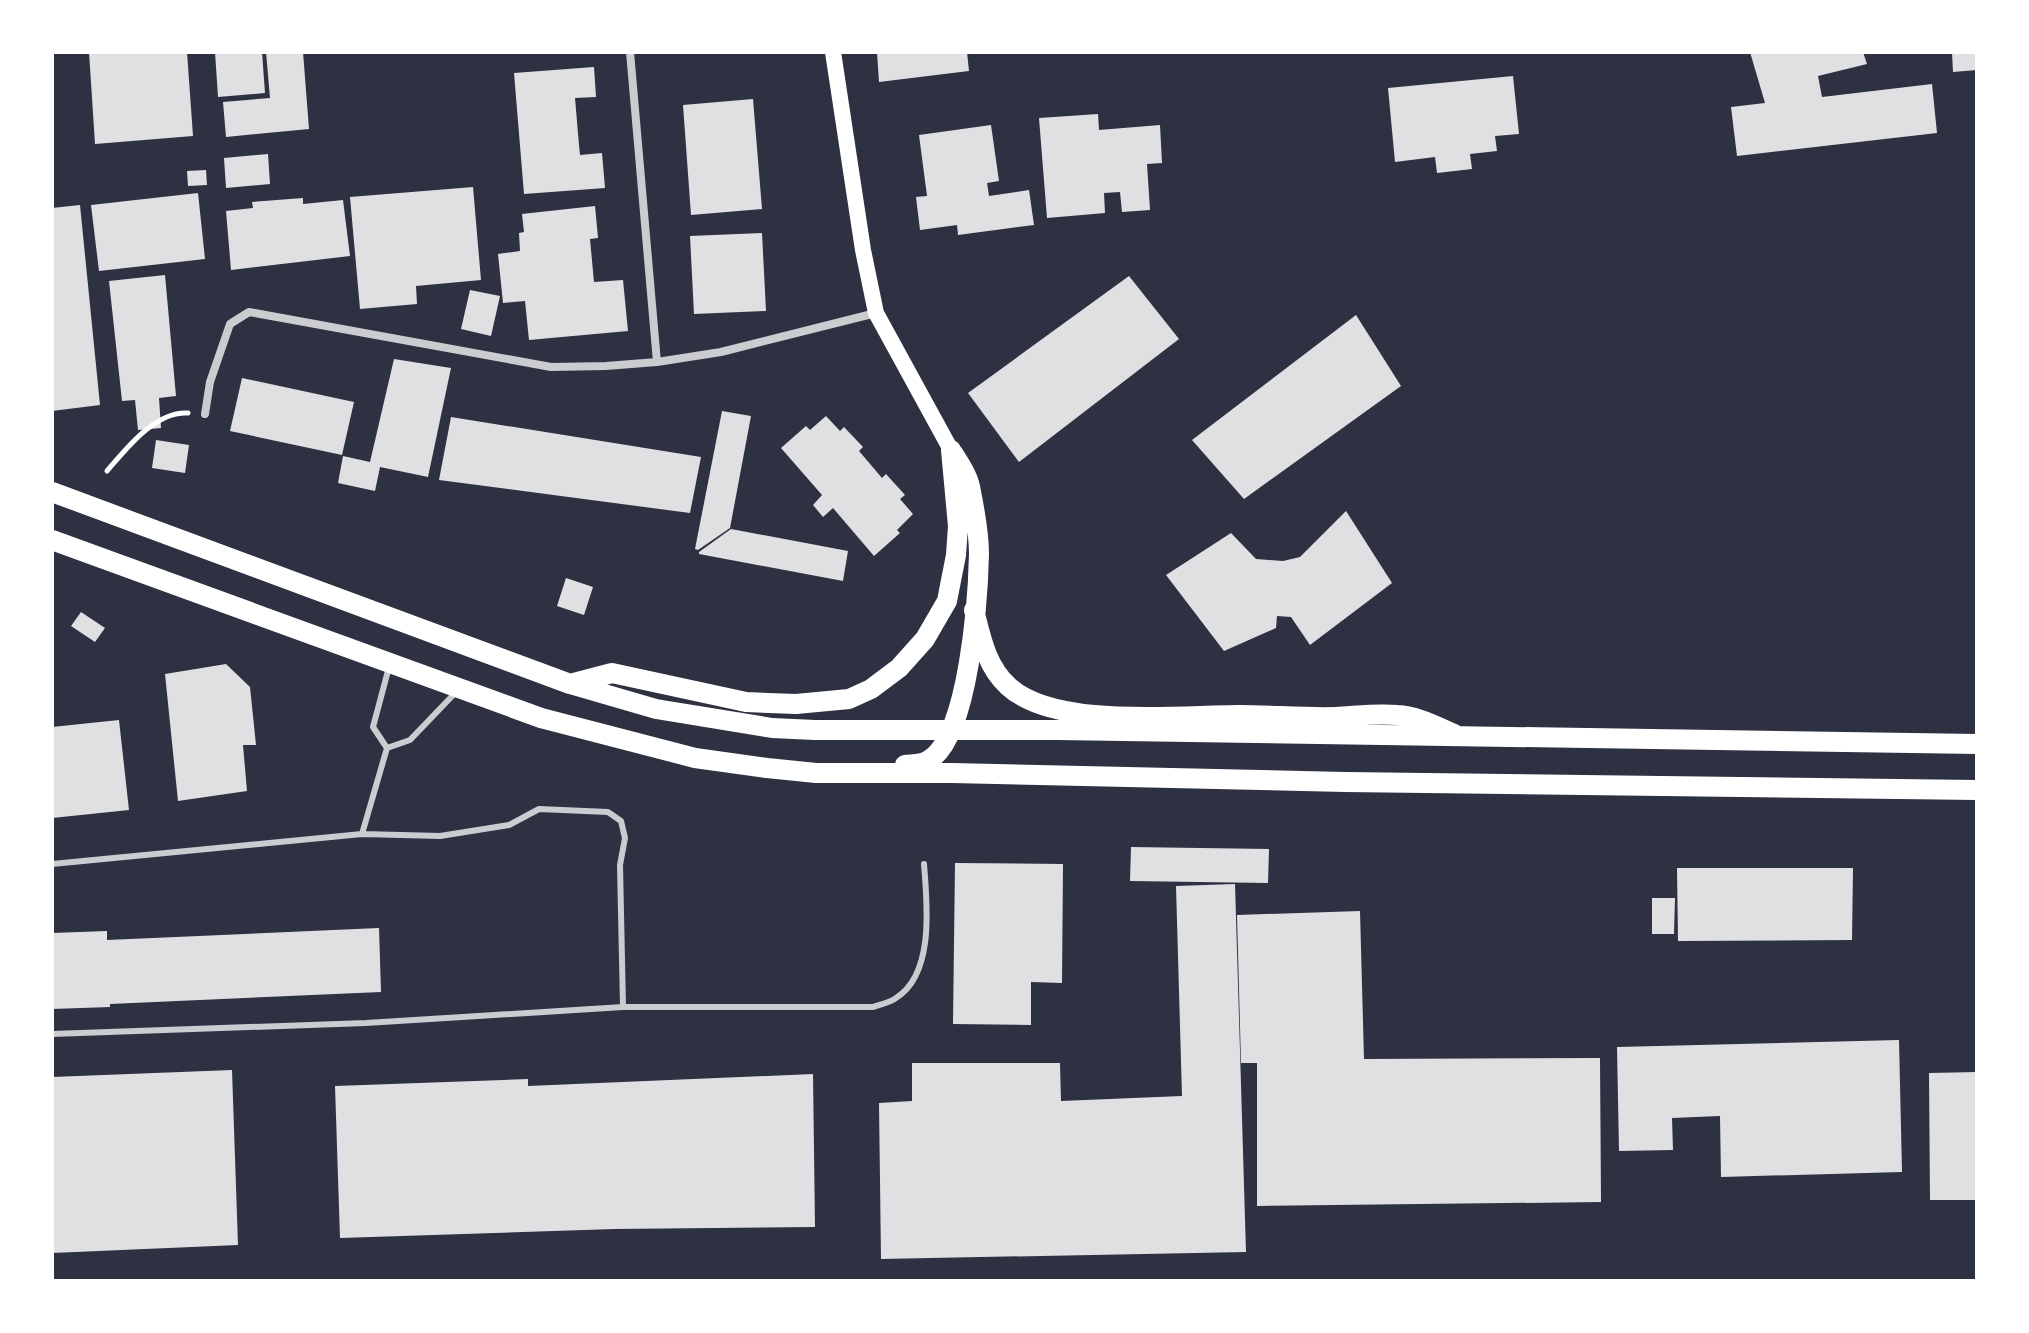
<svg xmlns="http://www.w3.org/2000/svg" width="2029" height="1333" font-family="'Fira Sans Condensed',sans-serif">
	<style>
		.building { fill: #e0e0e3 }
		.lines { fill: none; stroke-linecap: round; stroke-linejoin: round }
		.path { stroke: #fff; stroke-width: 5 }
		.service { stroke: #caccd0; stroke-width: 6 }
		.minor { stroke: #caccd0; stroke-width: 8 }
		.secondary { stroke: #fff; stroke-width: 16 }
		.primary { stroke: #fff; stroke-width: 20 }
	</style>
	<rect width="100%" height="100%" fill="#2d3142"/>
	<path class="building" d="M89,52h98l6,84 -98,8z
		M215,52h47l3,41 -47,4z
		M266,52h37l6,77 -83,8 -3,-35 47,-4z
		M877,52h90l2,19 -90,11z
		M1750,52h113l4,12 -49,12 4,21 110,-13 5,49 -200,23 -6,-49 34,-4z
		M1952,52h25v18l-24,2z
		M594,67l2,30 -21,1 4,47 1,10 22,-2 3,35 -81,6 -10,-121z
		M1513,76l6,58 -24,2 2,15 -27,3 2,15 -35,4 -2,-16 -40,5 -7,-74z
		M753,99l9,110 -71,6 -8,-110z
		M1098,114l1,16 61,-5 2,38 -15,1 3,46 -28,2 -2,-20 -16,1 1,20 -58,5 -8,-100z
		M991,125l8,56 -12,2 2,13 40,-6 5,35 -76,10 -1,-10 -37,5 -4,-33 11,-1 -8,-61z
		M268,154l2,30 -44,4 -2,-30z
		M206,170l1,15 -19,1 -1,-15z
		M473,187l8,93 -65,6 1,18 -57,5 -10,-112z
		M198,193l7,66 -106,12 -8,-66z
		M303,198v6l40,-4 7,56 -119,14 -5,-59 27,-3 -1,-6z
		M80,205l20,200 -48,6v-203z
		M595,206l3,32 -8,1 4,43 29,-2 5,51 -99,9 -4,-39 -22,2 -5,-49 22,-3 -1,-18 5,-1 -2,-18z
		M762,233l4,78 -72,3 -4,-78z
		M165,275l11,121 -17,2 2,30 -23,2 -3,-30 -13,1 -13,-120z
		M1129,276l50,63 -160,123 -51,-69z
		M470,290l30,6 -9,40 -30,-7z
		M1356,315l45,71 -157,113 -52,-59z
		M394,359l57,9 -23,109 -48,-10 -5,24 -37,-8 5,-27 27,6z
		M242,378l112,24 -12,53 -112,-24z
		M722,411l29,5 -21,112 -32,22 -3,-1z
		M826,416l14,15 4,-4 19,20 -4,4 23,27 4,-4 19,21 -5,4 13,15 -16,16 3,3 -26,23 -41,-48 -10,9 -10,-12 9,-10 -41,-47 25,-22 4,4z
		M451,417l250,40 -11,56 -251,-33z
		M156,440l33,5 -4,28 -33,-5z
		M1346,511l46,72 -82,62 -19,-28 -14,-1 -1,12 -52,23 -58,-76 65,-42 25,26 27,2 17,-4z
		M731,529l117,22 -5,30 -144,-27v-2z
		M566,578l27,9 -9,28 -27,-9z
		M81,612l24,16 -10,14 -24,-16z
		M226,664l24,23 6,58h-13l4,46 -69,10 -13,-127z
		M119,720l10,90 -77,8v-91z
		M1131,847l138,2 -1,34 -138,-2z
		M955,863l108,1 -1,119 -31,-1v43l-78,-1z
		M1677,868h176l-1,72 -174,1z
		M1235,884l11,368 -365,7 -2,-156 33,-2v-38h148l1,38 121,-5 -6,-210z
		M1652,898h23l-1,36h-22z
		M1360,911l4,148 236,-1 1,144 -344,4v-143h-16l-4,-148z
		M379,928l2,64 -271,12v3l-58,2v-76l55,-2v9z
		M1899,1040l3,132 -181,5 -1,-61 -48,2 1,32 -54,1 -2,-104z
		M232,1070l6,175 -186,8v-176z
		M1977,1072v128h-47l-1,-127z
		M813,1074l2,153 -201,2 -274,9 -5,-152 193,-7v7z"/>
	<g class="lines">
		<path class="path" d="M107,471c19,-22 48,-60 81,-58"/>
		<path class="service" d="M387,748l23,-8 47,-49
			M362,834l25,-86 -14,-21 16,-60
			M52,864l310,-30 78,2 69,-11 30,-16 69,3 13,9 4,17 -5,27 3,142
			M52,1034l314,-11 257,-16h250c7,-3 17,-4 23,-9 39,-24 31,-95 28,-134"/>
		<path class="minor" d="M630,52l27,310
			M205,414l5,-32 20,-58 19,-12 302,55 55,-1 51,-4 64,-10 155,-39"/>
		<path class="secondary" d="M833,52l30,198 13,63 75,137"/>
		<path class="primary" d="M52,492l518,192 86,25 116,19 43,2h242l920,14
			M52,540l489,178 154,40 72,10 49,5h136l393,9 632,8
			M974,610c7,27 12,56 34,76 46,43 169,29 231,29 32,0 65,3 97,2 20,-1 41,-4 61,-2 20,1 39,11 57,19
			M570,684l42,-11 134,29 50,2 53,-5 22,-10 28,-21 26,-29 22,-38 9,-46 2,-29 -7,-76
			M905,765c8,-1 17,0 24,-5 40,-23 49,-163 50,-206 0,-20 -4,-42 -8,-62 -2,-15 -10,-26 -18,-39"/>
	</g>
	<rect width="2029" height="1333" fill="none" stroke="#ffffff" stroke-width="108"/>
</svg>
